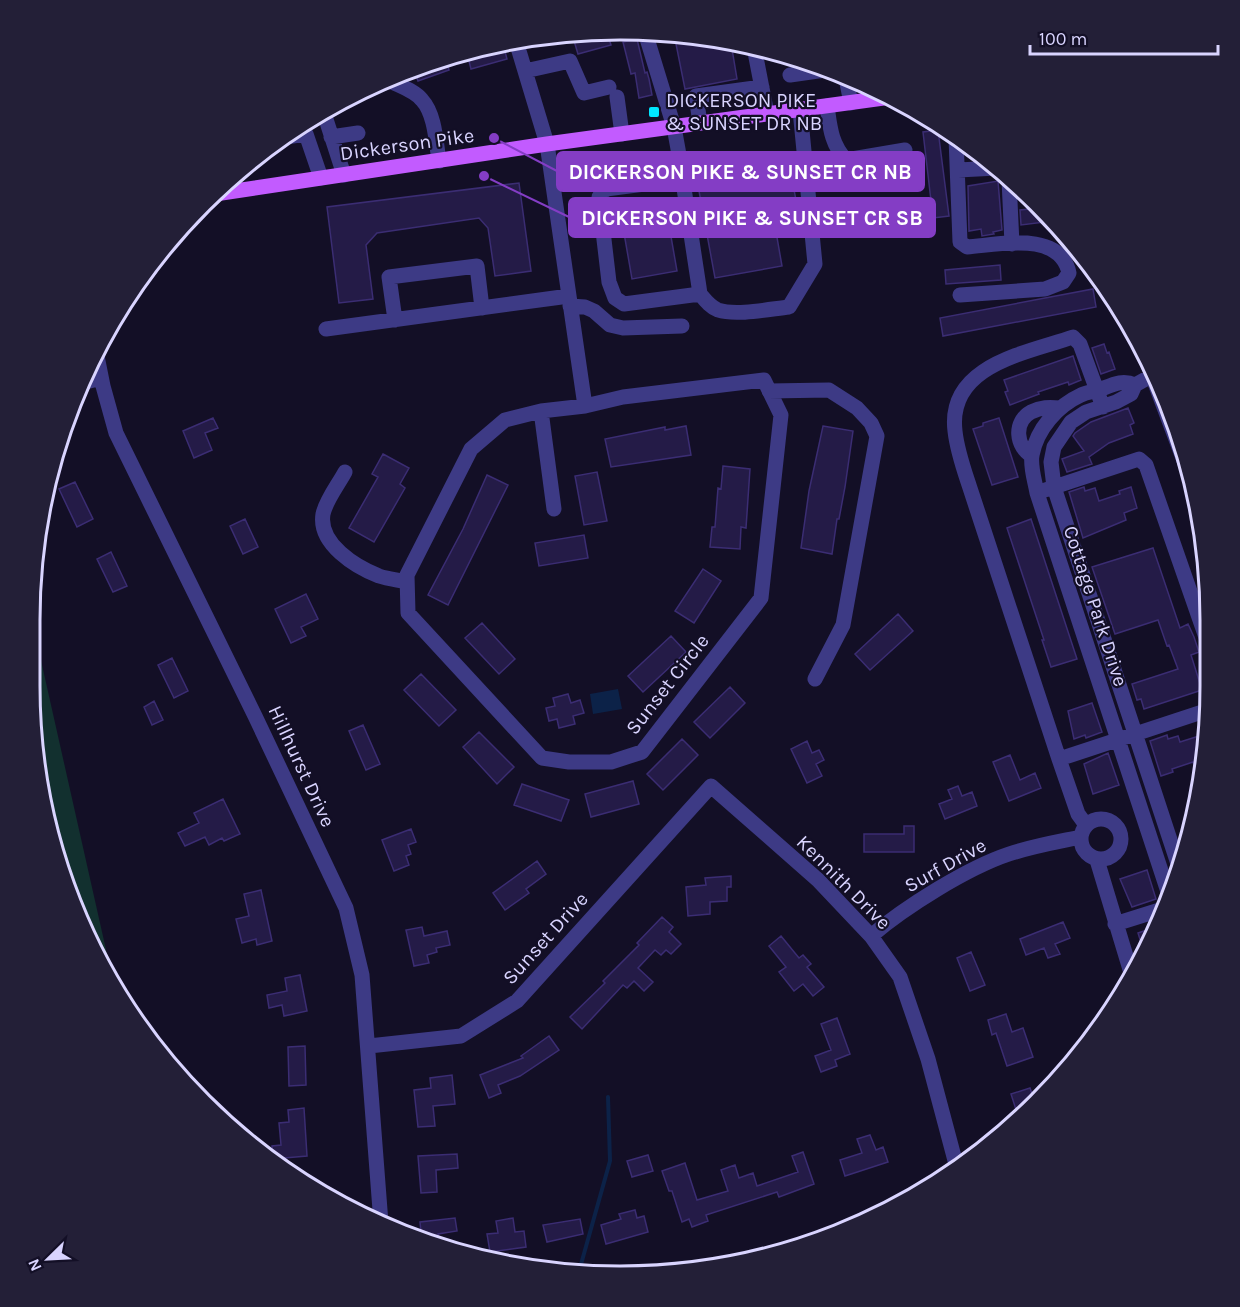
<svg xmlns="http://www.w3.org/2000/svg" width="1240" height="1307" font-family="Karla,sans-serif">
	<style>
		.green { fill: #12302f }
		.water { fill: #0c2248 }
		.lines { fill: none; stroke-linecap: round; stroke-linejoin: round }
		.stream { stroke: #0c2248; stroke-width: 4 }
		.building { fill: #241b47; stroke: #3b2d73; stroke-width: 1.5 }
		.minor { stroke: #3d3a85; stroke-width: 15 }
		.major { stroke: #c25bff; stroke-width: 15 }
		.poi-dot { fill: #00e5ff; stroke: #130f26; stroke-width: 2 }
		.labels { text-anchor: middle; stroke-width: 4.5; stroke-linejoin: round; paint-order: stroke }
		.poi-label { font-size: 20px; fill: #d9d4ff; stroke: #130f26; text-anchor: start }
		.street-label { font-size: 20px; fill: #d9d4ff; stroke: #130f26 }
		.rim { fill: none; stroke: #d9d4ff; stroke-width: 3 }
		.leader { fill: none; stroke: #843dc5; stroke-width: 2 }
		.callout-dot { fill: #843dc5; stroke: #130f26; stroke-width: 2 }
		.callout { fill: #843dc5; stroke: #843dc5; stroke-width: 2 }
		.callout-label { font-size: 21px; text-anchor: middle; font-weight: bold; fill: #fff }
	</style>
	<rect width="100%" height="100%" fill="#130f26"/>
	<path class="green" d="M40,656l69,307 -6,1 -28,-51 -34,-111 -6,-144z"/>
	<path class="water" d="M618,689l4,20 -29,5 -3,-20z"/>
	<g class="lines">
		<path class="stream" d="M578,1275l32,-114 -2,-64"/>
	</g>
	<path class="building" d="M607,33l4,12 -33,9 -6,-20z
		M674,34l57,9 6,36 -52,10z
		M637,39l8,34 2,-1 2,7 3,16 -13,3 -4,-25 -4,1 -8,-32z
		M503,44l4,15 -36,10 -4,-16z
		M445,58l4,12 -31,11 -4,-12 17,-8z
		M938,130l11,86 -16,2 -10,-86z
		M767,167l2,11 22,-4 9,47 -25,5 7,40 -67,12 -18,-98z
		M998,181l4,49 -9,2 1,2 -12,2 -1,-7 -12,2 -1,-45z
		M519,183l12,88 -36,5 -7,-48 -9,-10 -102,15 -11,12 7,54 -34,4 -12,-96z
		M665,202l12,69 -45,8 -12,-69z
		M1039,208l14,13 -32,4 -1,-15z
		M1000,265l1,15 -55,4 -1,-14z
		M1093,289l3,18 -153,29 -3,-18z
		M1104,344l3,9 2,-1 6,17 -14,5 -9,-26z
		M1073,356l8,24 -12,5 -1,-3 -30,10 1,2 -29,11 -5,-13 3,-1 -4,-11z
		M1128,408l6,15 -4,2 3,9 -24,9 -20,14 3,7 -25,8 -5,-13 22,-8 -11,-15 2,-3 16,-11z
		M213,418l5,10 -13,5 7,17 -18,8 -11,-27z
		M999,418l19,59 -26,8 -19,-56 10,-3v-3z
		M686,426l5,29 -80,12 -6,-28 60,-12v3z
		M823,426l30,5 -8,56 -6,32h-2l-5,35 -31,-6 8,-57z
		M383,454l26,14 -9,16 5,4 -31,54 -25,-14 29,-51 -6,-3z
		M723,466l27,3 -4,59 -5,-1 -1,22 -30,-2 2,-20h3l3,-39 3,1z
		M597,472l10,49 -23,4 -9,-49z
		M487,475l21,10 -60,120 -20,-10 35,-66z
		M75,482l18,37 -16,8 -18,-38z
		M1084,487l1,4 10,-3 4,13 21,-7 -1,-3 12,-4 6,21 -13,5 2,7 -43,18 -14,-46z
		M245,519l13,28 -15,7 -13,-28z
		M1031,519l46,140 -26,8 -9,-27h2l-37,-112z
		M584,535l4,23 -49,8 -4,-23z
		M1153,548l27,80 8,-4 6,13 5,15 -8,3 11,35 -58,19 -3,-10 -4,1 -5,-16 46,-15 -9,-24 -2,1 -9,-26 -43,14 -23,-67z
		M111,552l16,34 -14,6 -16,-33z
		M703,569l18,12 -27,42 -19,-12z
		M306,594l12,25 -17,8 5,9 -15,7 -16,-34z
		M898,614l15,17 -43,39 -15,-16z
		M482,623l33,36 -16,15 -34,-36z
		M671,636l15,16 -43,40 -15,-16z
		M172,658l16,33 -14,7 -16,-33z
		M421,674l35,36 -17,16 -35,-36z
		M730,687l15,16 -35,35 -16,-16z
		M568,694l3,9 9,-3 4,13 -11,3 2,8 -16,4 -2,-9 -8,2 -3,-13 9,-2 -2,-8z
		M154,701l9,19 -11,5 -8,-18z
		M1092,703l10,29 -16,6 -1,-3 -11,4 -6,-28z
		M363,725l17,39 -14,6 -17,-39z
		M479,732l35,35 -17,17 -34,-37z
		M1205,734l-2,28 -9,3 -1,-3 -21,7 1,3 -12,4 -11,-35 17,-6 1,4 10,-3 2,6z
		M682,739l16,16 -35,35 -16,-16z
		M807,741l5,12 7,-3 5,10 -8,4 6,12 -15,7 -16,-34z
		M1108,753l11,32 -26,9 -9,-30z
		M1010,755l10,25 15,-7 6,15 -32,13 -16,-39z
		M633,781l6,23 -48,13 -6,-23z
		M522,784l47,16 -8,21 -47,-16z
		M958,786l4,10 10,-4 5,14 -32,13 -6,-15 13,-5 -4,-9z
		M223,799l17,35 -16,7 -2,-3 -13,7 -4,-8 -20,9 -7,-13 21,-10 -5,-10z
		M904,826h10v26h-50v-18h40z
		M411,829l5,13 -8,3 3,9 -5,2 3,9 -15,6 -12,-31z
		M537,861l9,13 -20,15 3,4 -24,17 -12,-17z
		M1147,870l9,29 -24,8 -12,-28z
		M731,876v11h-4v14l-17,1v12l-22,2 -2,-29 20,-2 -1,-7z
		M261,890l11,51 -15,4 -1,-6 -14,4 -6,-24 13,-3 -5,-22z
		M662,917l11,10 -4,5 12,12 -10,10 -5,-4 -5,5 -6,-5 -17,18 15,14 -9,9 -10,-10 -7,7 -4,-3 -41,44 -12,-12 35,-34 -2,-2 36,-36 -2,-2z
		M1063,922l7,16 -15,6 5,10 -12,4 -4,-10 -18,7 -6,-16z
		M1158,926l-8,14 -6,12 -6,-19z
		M422,927l2,9 23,-5 3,14 -14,3 1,4 -10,3 2,8 -15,3 -8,-36z
		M781,936l18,22 4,-3 8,9 -4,3 17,20 -11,9 -10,-12 -9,7 -15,-19 7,-5 -17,-21z
		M971,952l14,33 -15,6 -13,-33z
		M300,975l7,36 -23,5 -2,-11 -13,3 -2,-13 20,-4 -2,-13z
		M1006,1014l6,18 11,-4 10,29 -26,9 -11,-33 -4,2 -4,-15z
		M837,1018l13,36 -15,6 2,6 -16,6 -6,-16 16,-6 -10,-26z
		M549,1036l10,14 -39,26 -22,9 3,8 -12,5 -9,-23 43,-17 -2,-2z
		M305,1046l1,39 -17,1 -1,-39z
		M452,1075l3,29 -22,2 2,20 -17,1 -4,-37 17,-2 -1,-10z
		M1030,1088l5,14 -16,17 -8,-25z
		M304,1108l3,48 -34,3 -1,-13 9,-1 -2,-22 10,-1 -1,-12z
		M870,1135l6,15 7,-3 5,15 -43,14 -5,-16 22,-7 -5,-14z
		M803,1152l11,32 -35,13 -2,-5 -71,23 2,6 -16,6 -3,-8 -7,3 -10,-31h-3l-7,-20 23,-8 12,37 31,-9 -7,-21 14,-5 4,13 14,-5 4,13 41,-14 -6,-16z
		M457,1154l1,14 -22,2 1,22 -16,1 -3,-37z
		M648,1155l5,16 -21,6 -5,-16z
		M635,1210l2,8 7,-2 4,16 -42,12 -5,-19 20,-6 -2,-5z
		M455,1218l2,13 -19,3 1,14 -17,-6 -2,-20z
		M513,1218l2,14 9,-1 2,16 -36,5 -3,-18 11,-1 -2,-12z
		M580,1219l3,15 -36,8 -4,-17z"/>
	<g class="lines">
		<path class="minor" d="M645,32l29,95 4,22 21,138 1,7 -76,10 -9,-6 -6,-16 -10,-85 7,-8 77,-10
			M516,41l31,103 38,262
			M754,47l13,67
			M525,71l45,-10 14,32 25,-6
			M790,75l35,-5
			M846,78l5,25
			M388,80c11,6 26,10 34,20 13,14 14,42 17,61
			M617,97l5,37
			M827,106c3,21 4,38 19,54l59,-10
			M323,110l21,65
			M700,123l-4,-27 66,-9
			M286,137l20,-3 15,44
			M331,137l27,-4
			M956,138l4,104 7,5c31,-2 93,-17 102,26l-6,9 -18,7 -85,6
			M958,170l39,-2
			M1009,180l3,64
			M700,294c5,6 10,13 18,16 18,6 52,-1 71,-3l26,-43 -15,-154
			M570,306l15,1 9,4 16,14 13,3 59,-2
			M395,320l-6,-43 88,-11 5,42
			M326,329l243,-33
			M96,351l7,35 13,47 139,283 91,192 16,67 19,248
			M1143,351l47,126
			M1153,375l-18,10 -4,9 -15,8 -30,10 -15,10 -17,25 -3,15 3,25 125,380
			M764,380l17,35 -20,183 -119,154 -31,10h-42l-27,-4 -134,-145 -1,-38 64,-126 34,-29 36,-9 44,-5 38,-9z
			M82,383l19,-5
			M1135,385c-13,-6 -23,0 -36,5 -6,2 -12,2 -18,5 -24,11 -44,34 -49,60 -2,12 3,26 5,38l133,405
			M769,391l60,-1 28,18 14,15 6,13 -34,189 -28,54
			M541,411l13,98
			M1032,456c-16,-9 -19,-34 -1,-44 10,-5 18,-5 29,-4
			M345,472c-7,13 -19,28 -22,42 -5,30 33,53 56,62 9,3 19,4 28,6
			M1045,490l94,-31 7,6 63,181
			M1059,759l149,-49
			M1081 839a20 20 0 1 1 40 0a20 20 0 1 1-40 0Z
			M1086,825l-8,-11 -19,-55 -90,-274c-6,-18 -12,-35 -14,-54 -8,-66 72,-78 118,-94l7,7 23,63
			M1097,860l35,116
			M1115,924l51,-16
			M871,936c34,-29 96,-68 138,-82 24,-8 48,-12 72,-17
			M369,1046l92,-10 56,-35 194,-215 107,94 53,56 29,41 28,82 29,109
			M787,1251l42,-14"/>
		<path class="major" d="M215,194l332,-50 344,-47"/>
	</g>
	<rect class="poi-dot" x="648" y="106" width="12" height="12" rx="3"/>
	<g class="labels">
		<g class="poi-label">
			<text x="666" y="107">DICKERSON PIKE<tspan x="666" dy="23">&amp; SUNSET DR NB</tspan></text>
		</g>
		<g class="street-label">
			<text transform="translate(407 144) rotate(-8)" y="7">Dickerson Pike</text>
			<text transform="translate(1096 606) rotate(72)" y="7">Cottage Park Drive</text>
			<text transform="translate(667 684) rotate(-52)" y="7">Sunset Circle</text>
			<text transform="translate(302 766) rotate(65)" y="7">Hillhurst Drive</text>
			<text transform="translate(945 865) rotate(-29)" y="7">Surf Drive</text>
			<text transform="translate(844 882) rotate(45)" y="7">Kennith Drive</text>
			<text transform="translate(545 938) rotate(-48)" y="7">Sunset Drive</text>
		</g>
	</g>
	<path d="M0 0H1240V1307H0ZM620 40H620A580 580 0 0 1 1200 620V686A580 580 0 0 1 620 1266H620A580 580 0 0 1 40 686V620A580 580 0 0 1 620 40Z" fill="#231f37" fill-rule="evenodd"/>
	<path class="rim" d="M620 40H620A580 580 0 0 1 1200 620V686A580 580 0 0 1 620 1266H620A580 580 0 0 1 40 686V620A580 580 0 0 1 620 40Z"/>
	<path class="leader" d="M494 138L557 171M484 176L569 217"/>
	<g class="callout-dot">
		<circle cx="494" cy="138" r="6"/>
		<circle cx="484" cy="176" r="6"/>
	</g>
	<g class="callout">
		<rect x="557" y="152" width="367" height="39" rx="6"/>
		<rect x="569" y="198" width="366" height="39" rx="6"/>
	</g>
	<g class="callout-label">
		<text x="740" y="179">DICKERSON PIKE &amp; SUNSET CR NB</text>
		<text x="752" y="225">DICKERSON PIKE &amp; SUNSET CR SB</text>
	</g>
	<g transform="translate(48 1259) rotate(246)" stroke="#130f26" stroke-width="4.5" paint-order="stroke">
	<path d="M0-4.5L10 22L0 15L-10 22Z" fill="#d9d4ff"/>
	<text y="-9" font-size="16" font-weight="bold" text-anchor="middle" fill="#d9d4ff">N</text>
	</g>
	<path d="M1030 45v9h188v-9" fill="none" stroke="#d9d4ff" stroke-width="3"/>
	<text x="1039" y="45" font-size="18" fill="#d9d4ff" stroke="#130f26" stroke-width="4.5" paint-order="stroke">100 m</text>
</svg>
